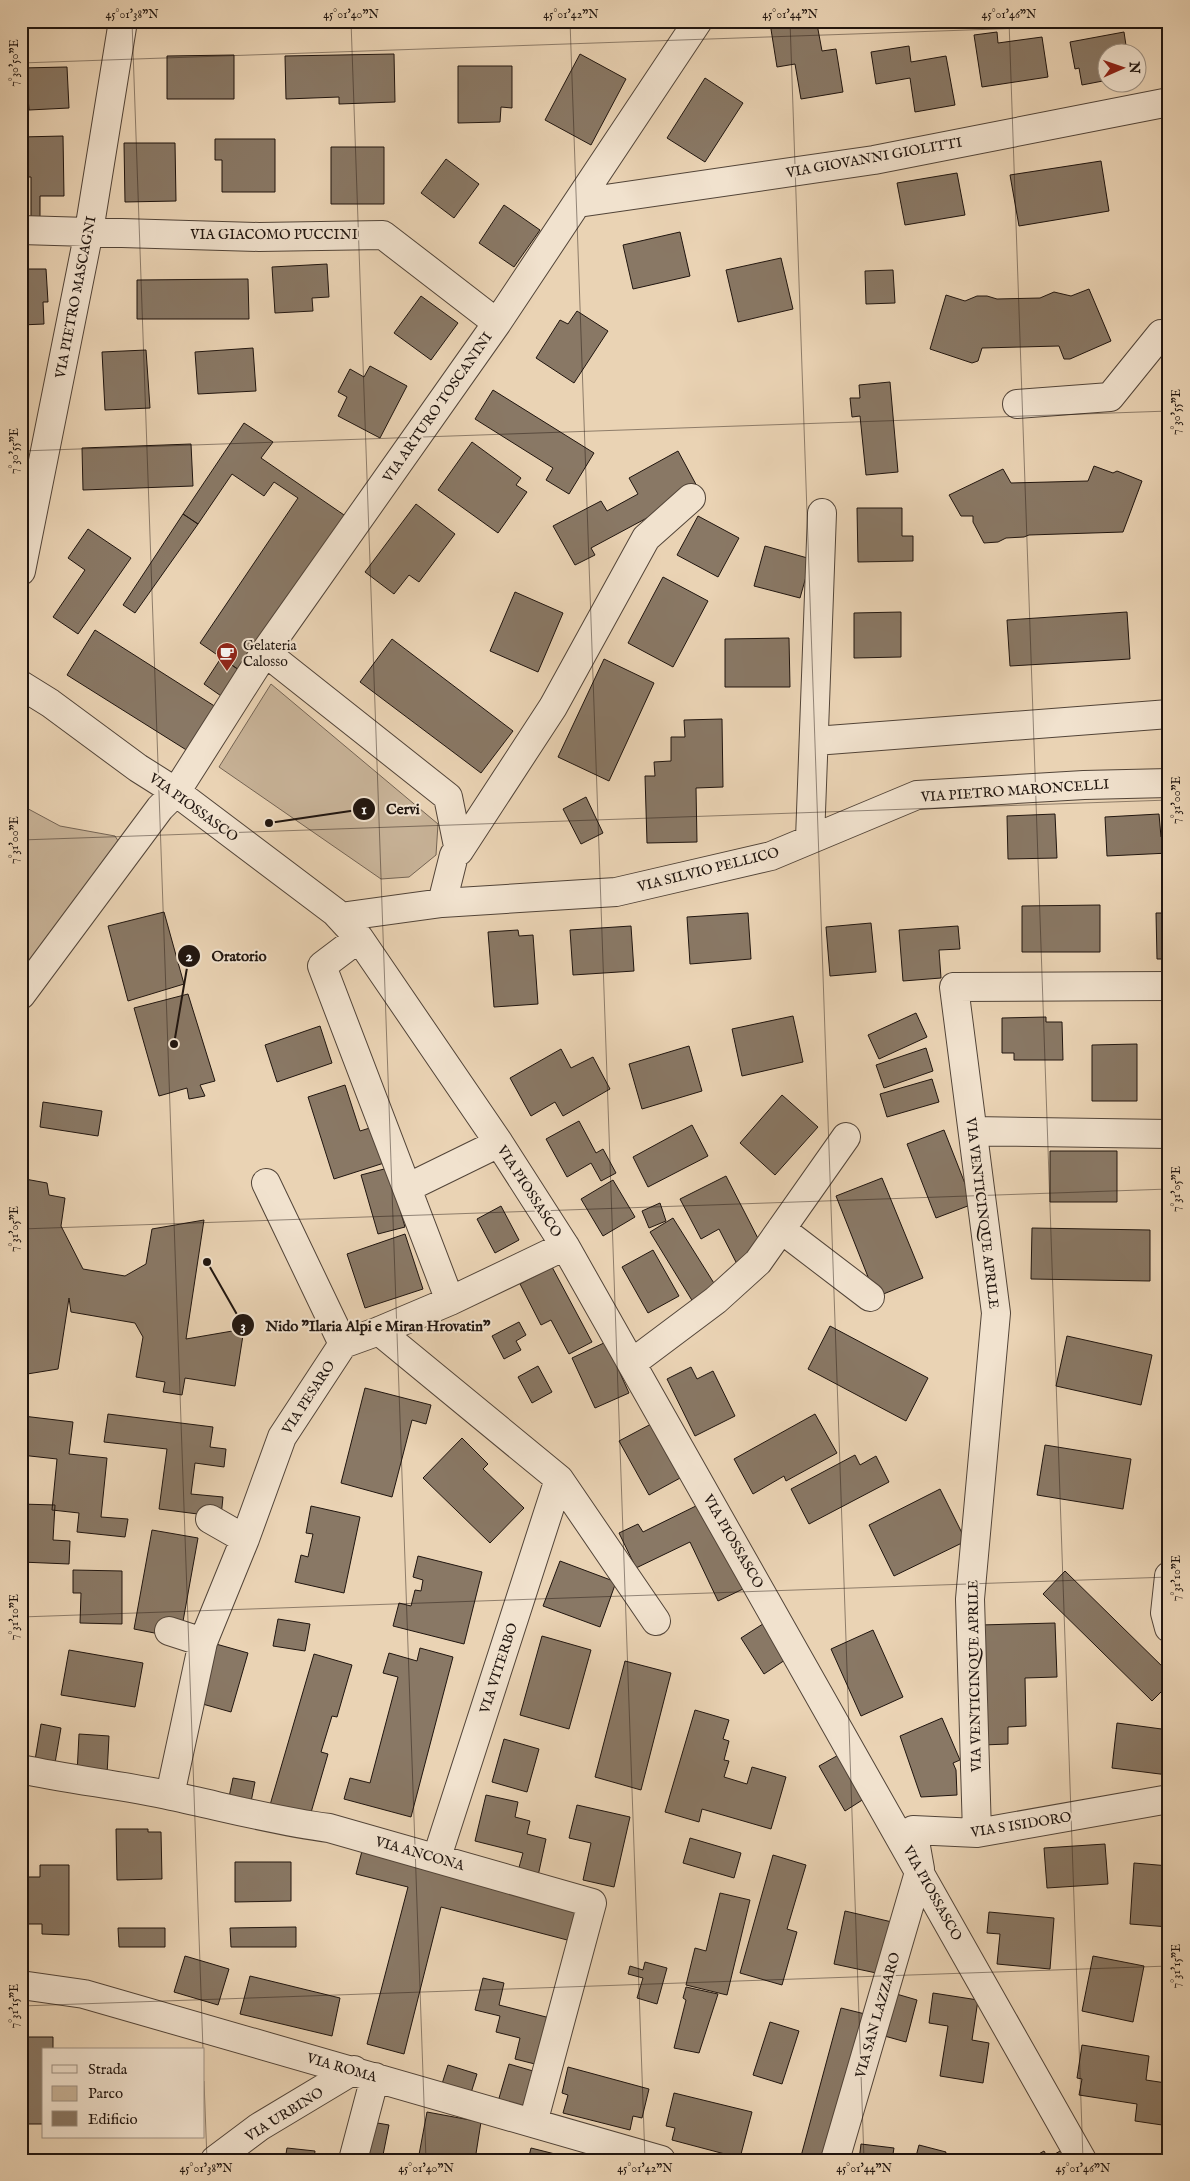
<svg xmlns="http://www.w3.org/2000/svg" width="1190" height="2181" font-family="'IM FELL English',serif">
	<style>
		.green { fill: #c8b398; stroke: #746454 }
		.building { fill: #897865; stroke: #20150f }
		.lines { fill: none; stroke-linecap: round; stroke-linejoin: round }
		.minor-casing { stroke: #524438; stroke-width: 30 }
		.minor { stroke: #f1e2ce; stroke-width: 28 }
		.ticks { fill: none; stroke: #20150f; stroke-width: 1; stroke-opacity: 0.45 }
		.labels { text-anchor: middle; stroke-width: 4; stroke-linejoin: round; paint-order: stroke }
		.street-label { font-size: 14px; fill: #20150f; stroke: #f1e2ce }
		.poi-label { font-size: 14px; fill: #20150f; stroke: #f1e2ce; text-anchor: start }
		.leader { fill: none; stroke: #20150f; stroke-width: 2 }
		.callout-dot { fill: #20150f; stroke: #f1e2ce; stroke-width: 2 }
		.mark-label { font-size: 15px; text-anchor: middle; font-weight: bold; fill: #fff }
		.callout-label { font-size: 15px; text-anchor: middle; font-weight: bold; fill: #20150f; stroke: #f1e2ce; stroke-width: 4; stroke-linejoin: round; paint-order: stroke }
		.neatline { fill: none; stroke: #20150f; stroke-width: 2 }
		.ticks-label { font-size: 12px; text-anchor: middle; fill: #20150f }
	</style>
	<rect width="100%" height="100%" fill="#ead3b4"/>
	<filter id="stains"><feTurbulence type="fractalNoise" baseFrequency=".004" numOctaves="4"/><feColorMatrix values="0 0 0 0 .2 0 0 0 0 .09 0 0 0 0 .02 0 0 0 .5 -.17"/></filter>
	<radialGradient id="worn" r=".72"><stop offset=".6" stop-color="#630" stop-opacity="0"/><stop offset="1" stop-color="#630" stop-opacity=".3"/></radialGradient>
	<path class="green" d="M271,684l167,140 -2,31 -27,22 -28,2 -162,-112z
		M21,805l39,21 55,10 7,11 -101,133z"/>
	<path class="building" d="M780,21h22l1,6 14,-3 5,27 14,-2 7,43 -42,7 -6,-35 -18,3 -7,-44z
		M997,32l1,11 44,-6 6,40 -66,10 -8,-52z
		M1124,32l3,20h-19v28l-26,5 -3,-17 -4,1 -5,-27z
		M909,46l2,16 35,-6 9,49 -40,7 -5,-34 -34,6 -5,-32z
		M394,54l1,48 -56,2v-7l-53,2 -1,-43z
		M580,54l46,25 -35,66 -46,-25z
		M234,55v44h-67v-43z
		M458,66h54v42l-11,-1 -1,15 -42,1z
		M67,67l2,41 -40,2 -1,-13h-7v-29z
		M705,78l38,25 -38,59 -38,-24z
		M63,136l1,60h-24v22h-9v-41h-10v-40z
		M215,139h60v53h-53v-32h-7z
		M124,143h51l1,58 -51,1z
		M331,147h53v57h-53z
		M446,159l33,25 -25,34 -33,-25z
		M1101,161l8,50 -90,15 -9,-51z
		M957,173l8,42 -60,10 -8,-42z
		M504,205l36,25 -26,37 -35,-24z
		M680,232l10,44 -57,13 -10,-44z
		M781,258l12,51 -55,13 -12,-52z
		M327,264l2,33 -17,1 1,13 -38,2 -3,-46z
		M21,269h25l2,33h-5l1,22 -23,1z
		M893,270l2,33 -29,1 -1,-33z
		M248,279l1,40h-112v-39z
		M1089,289l22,52 -41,18h-6l-5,-13 -77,2 -4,13 -6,2 -42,-14 16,-54 19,6 12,-5h10l10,3 43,-1 14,-6 17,4z
		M421,296l37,27 -27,37 -37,-27z
		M577,311l31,20 -34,52 -38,-25 24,-38 8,4z
		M253,348l3,43 -58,3 -3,-42z
		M146,350l4,58 -45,2 -3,-58z
		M21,358l3,51 -3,1z
		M370,366l37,20 -27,52 -42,-22 9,-19 -9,-5 12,-23 14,8z
		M890,382l8,90 -32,3 -6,-59 -8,1 -2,-19h10l-1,-13z
		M493,390l101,63 -25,41 -23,-14 7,-12 -78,-49z
		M244,423l29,19 -12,16 86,59 -105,155 -42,-29 98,-145 -24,-16 -10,14 -32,-22 -34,50 -15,-10z
		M472,442l49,36 -5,7 11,7 -29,41 -60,-43z
		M191,444l2,42 -110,4 -1,-42z
		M678,451l21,39 -108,58 4,7 -20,10 -22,-39 48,-25 6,10 31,-17 -9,-16z
		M1094,466l19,7 4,-2 25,10 -19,51 -94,3 -5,2 -18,1 -8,4 -14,1 -11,-21v-6h-12l-12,-21 54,-26 8,14 77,-2z
		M416,504l39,30 -36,48 -10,-7 -15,19 -29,-22z
		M857,508h45v28h11v25l-55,1z
		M183,514l15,10 -63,89 -12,-8z
		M698,516l41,22 -21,39 -41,-22z
		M88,529l43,29 -53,76 -25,-17 32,-47 -17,-12z
		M765,546l46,13 -11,39 -46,-12z
		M663,577l45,24 -35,66 -45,-24z
		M515,592l48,21 -25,59 -48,-21z
		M901,612v45l-47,1v-45z
		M1127,612l3,47 -120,7 -3,-46z
		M95,630l121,77 -28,44 -121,-76z
		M789,638l1,49h-65v-48z
		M392,639l121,92 -32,42 -121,-91z
		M221,658l21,14 -18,26 -20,-14z
		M604,659l50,24 -45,98 -51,-24z
		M722,719l1,68 -27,1 1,54 -50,1 -2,-67h10l-1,-14 17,-1v-24h14l-1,-17z
		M586,797l17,36 -22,11 -18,-35z
		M1055,814l2,44 -49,1 -1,-43z
		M1159,814l2,23h8v16l-62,3 -2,-39z
		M1100,905v47h-78v-46z
		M164,912l20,72 -56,17 -20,-75z
		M748,913l3,46 -61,5 -3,-47z
		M1156,913h13v46h-12z
		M871,923l5,49 -46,4 -4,-49z
		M631,926l3,45 -61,4 -3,-45z
		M958,926l2,23 -21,1 2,28 -38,3 -4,-51z
		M518,930l1,6 14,-1 5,69 -44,3 -6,-75z
		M188,994l27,87 -15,4 5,11 -16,3 -2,-11 -28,8 -25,-88z
		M916,1013l11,24 -48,22 -11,-24z
		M793,1016l10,46 -61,14 -10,-47z
		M1046,1017v5h16l1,38h-49v-7h-12v-35z
		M320,1026l12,37 -55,19 -12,-37z
		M1137,1044v57h-45v-56z
		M689,1046l13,45 -60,18 -13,-45z
		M926,1048l7,23 -49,17 -8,-23z
		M561,1049l10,19 22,-11 17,32 -47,27 -8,-14 -24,14 -21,-38z
		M932,1079l7,23 -52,15 -7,-23z
		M345,1085l15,46 13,-4 11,36 -50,16 -26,-82z
		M782,1095l36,32 -43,48 -35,-32z
		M43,1102l59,9 -4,25 -58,-9z
		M579,1121l17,32 7,-4 13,24 -15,8 -10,-18 -24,14 -21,-38z
		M692,1125l16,31 -60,31 -15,-30z
		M944,1130l29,74 -37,14 -29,-74z
		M1050,1151h67v51h-67z
		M388,1168l17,59 -27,7 -17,-59z
		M726,1176l39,76 -27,14 -19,-37 -18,10 -21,-40z
		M882,1178l41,100 -47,19 -40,-101z
		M25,1179l22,4 2,12 16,3 -4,28 22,43 42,7 21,-12 6,-35 52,-9 -18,119 58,-10 -9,57 -50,-8 -3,17 -19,-3 2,-10 -29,-5 7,-40 -8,-14 -64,-11 -2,-14 -11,71 -37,6v-101l5,-32 -5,1v-39z
		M613,1180l22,37 -32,19 -22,-37z
		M660,1203l6,18 -17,7 -7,-17z
		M501,1206l18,34 -24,13 -18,-34z
		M673,1218l44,70 -24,14 -43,-70z
		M1032,1228l118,2v51l-119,-2z
		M405,1234l18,55 -58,19 -18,-54z
		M653,1250l26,46 -31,17 -26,-46z
		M552,1267l40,75 -23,12 -18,-34 -10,5 -21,-41z
		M519,1322l7,13 -10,6 5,9 -17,9 -12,-23z
		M830,1326l98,52 -22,43 -98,-52z
		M1067,1336l85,19 -11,50 -85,-19z
		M606,1342l23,51 -34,15 -23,-50z
		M538,1366l14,26 -20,11 -14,-26z
		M691,1367l6,12 16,-8 22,45 -40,20 -28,-57z
		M365,1388l66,17 -5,19 -14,-4 -20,77 -51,-14z
		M108,1414l105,13 -3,20 16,2 -2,18 -29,-4 -4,31 32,3 -2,20 -62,-8 8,-60 -63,-7z
		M815,1414l22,39 -51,28 -2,-5 -31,18 -19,-35z
		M23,1416l50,6 -4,32 38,4 -6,59 27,2 -3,18 -48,-5 2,-19 -27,-3 5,-51 -36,-4z
		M653,1423l29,54 -33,18 -30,-54z
		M462,1438l26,26 -5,5 41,39 -34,35 -67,-65z
		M1045,1445l86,14 -8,50 -86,-14z
		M855,1455l5,10 16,-9 13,26 -80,42 -18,-35z
		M940,1489l26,52 -72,35 -25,-51z
		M702,1503l41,86 -25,12 -28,-59 -54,26 -17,-35 19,-9 5,8z
		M21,1504l34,1 -2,35 17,1 -1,23 -48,-2z
		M311,1506l49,11 -16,76 -49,-11 6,-27 7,2 5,-23 -7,-1z
		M152,1530l46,8 -18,100 -46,-9z
		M418,1556l64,16 -18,72 -71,-18 6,-23 12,3 4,-16 6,1 2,-11 -10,-3z
		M560,1561l56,21 -16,45 -57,-21z
		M73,1570l49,1v53l-42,-1 1,-30h-8z
		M1065,1571l104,102v11l-17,17 -109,-107z
		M278,1619l32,5 -5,27 -32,-5z
		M766,1622l22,36 -24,16 -23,-36z
		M1055,1623l2,54 -32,1 1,48 -18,1v17l-25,1 -3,-120z
		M873,1630l30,67 -42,19 -30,-67z
		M542,1636l49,14 -22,79 -49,-14z
		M216,1644l32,9 -17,59 -32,-9z
		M420,1648l33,9 -42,160 -67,-18 6,-21 20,5 28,-106 -15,-4 6,-20 28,8z
		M69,1650l74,13 -8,44 -74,-12z
		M314,1654l38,11 -15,52 -5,-1 -11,36 7,2 -18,62 -40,-11z
		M625,1661l46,12 -30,117 -46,-13z
		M695,1710l34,10 -6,19 6,2 -5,19 5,1 -5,16 23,7 5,-17 34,10 -15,52 -69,-20 -3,13 -34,-10z
		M942,1718l18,42 -7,3 3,7 1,25 -36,2 -21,-61z
		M1117,1723l52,7 -1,45 -56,-7z
		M41,1724l20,4 -6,35 -20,-3z
		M79,1734l30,2 -2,39 -30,-1z
		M504,1739l35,10 -12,43 -35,-10z
		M842,1753l25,44 -22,14 -26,-45z
		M233,1778l22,4 -4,20 -22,-5z
		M486,1795l32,7 -3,15 15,4 -3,13 19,5 -8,37 -20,-5 5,-18 -48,-12z
		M577,1805l53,12 -16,70 -31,-7 8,-37 -22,-5z
		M116,1829h32v3h13l1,47 -45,1z
		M690,1838l51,15 -7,25 -51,-15z
		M1105,1844l3,40 -61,4 -3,-40z
		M362,1851l218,56 -9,34 -130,-34 -37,147 -37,-10 41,-157 -52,-13z
		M773,1855l33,10 -19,64 10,3 -15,53 -42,-12z
		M235,1862h56v39l-56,1z
		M1134,1863l35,3v61l-39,-3z
		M40,1865h29v70l-27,-1v-10h-19v-47h17z
		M720,1893l30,7 -23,95 -41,-10 9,-37 11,3z
		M845,1911l47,11 -11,52 -47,-10z
		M989,1912l65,6 -4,51 -53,-5 3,-30 -13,-1z
		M296,1927v20h-65l-1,-19z
		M118,1928h47v19h-46z
		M185,1956l44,13 -11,36 -44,-13z
		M1093,1956l51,10 -11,56 -51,-11z
		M645,1962l22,6 -10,36 -20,-6 6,-20 -15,-4 2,-8 13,4z
		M250,1976l90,22 -8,38 -92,-22z
		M483,1978l21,5 -5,22 55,14 -11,47 -28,-7 5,-21 -24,-6 4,-16 -25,-6z
		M686,1987l32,7 -19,59 -25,-5 12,-48 -3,-2z
		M893,1993l24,7 -11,42 -25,-7z
		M933,1993l45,7 -6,40 17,3 -6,40 -43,-7 8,-50 -19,-3z
		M841,2008l32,8 -39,144h-34z
		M770,2022l29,9 -17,53 -29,-9z
		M21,2037h32v13h-9v74h-23z
		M1082,2045l67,11 -3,24 20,3 -2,14 5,1v28l-34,-5 2,-17 -58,-9 3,-16 -5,-1z
		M509,2064l31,9 -11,41 -32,-9z
		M448,2065l29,9 -7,22 -29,-9z
		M568,2067l81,22 -7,29 -9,-2 -3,14 -67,-17 5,-18 -6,-2z
		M674,2093l78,19 -12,46 -68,-18 3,-12 -9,-2z
		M427,2112l54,10 -6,38h-57z
		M366,2121l23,4 -7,35h-24z
		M861,2144l33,4 -2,12h-33z
		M919,2145l27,7 -2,8h-29z
		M1067,2147l8,13 -45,-1 14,-8 4,7z
		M287,2148l28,3 -1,9h-29z
		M531,2148l48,12h-51z
		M1026,2154l1,6h-29v-1z"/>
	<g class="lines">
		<g class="minor-casing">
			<path id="minor" d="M578,203l296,-43 295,-58
				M21,230l238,7 124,-2 114,88
				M1017,404l93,-7 51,-63h8
				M21,571l68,-340 34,-210
				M265,652l183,145 11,54 -5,4 -12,48
				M21,685l29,18 88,65 38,24 159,120 24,26 140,205 66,103 517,914
				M815,741l354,-27
				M810,839l12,-326
				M459,851l94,-144 93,-169 45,-40
				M340,917l102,-14 174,-11 155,-36 146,-61 167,-10 85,-2
				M359,938l-37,28 128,335
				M21,995l139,-187 16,-16 89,-140 232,-329 201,-302
				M973,1131l196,3
				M266,1183l77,161
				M407,1188l92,-45
				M781,1229l89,68
				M379,1331l180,148 -122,378
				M632,1363l84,-63 42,-38 88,-125
				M559,1479l97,142
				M210,1519l35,20
				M1169,1576l-4,37 4,15
				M169,1631l34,11
				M21,1769c50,11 101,16 151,27 52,11 103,25 157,32l263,75 -59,220
				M170,1795l33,-153 42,-103 37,-102 61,-93 36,-13 71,-30 115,-55
				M977,1833l-7,-234 26,-286 -42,-326 215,-1
				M21,1985l63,9 577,166
				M215,2160l44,-33 95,-57
				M353,2160l22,-83
				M835,2160l85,-291 -7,-39 64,3 192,-34"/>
		</g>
		<use href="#minor" class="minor"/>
	</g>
	<path class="ticks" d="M132,21l71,2029M351,21l75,2139M570,21l75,2139M790,21l74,2139M1009,21l74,2139M21,63l1148,-40M21,451l1148,-40M21,840l1148,-40M21,1229l1148,-40M21,1617l1148,-40M21,2006l1148,-40M204,2081l3,79"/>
	<defs>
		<g id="cafe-pin" transform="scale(1.125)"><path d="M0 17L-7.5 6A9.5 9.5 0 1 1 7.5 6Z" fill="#8f2418" stroke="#f1e2ce"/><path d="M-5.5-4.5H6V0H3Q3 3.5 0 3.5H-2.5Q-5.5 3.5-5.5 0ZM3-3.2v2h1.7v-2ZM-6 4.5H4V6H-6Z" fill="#fff"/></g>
	</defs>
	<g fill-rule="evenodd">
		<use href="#cafe-pin" x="227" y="653"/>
	</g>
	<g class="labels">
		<g class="street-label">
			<text transform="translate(874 157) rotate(-10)" y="5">VIA GIOVANNI GIOLITTI</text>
			<text x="274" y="239">VIA GIACOMO PUCCINI</text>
			<text transform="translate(75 297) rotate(-79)" y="5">VIA PIETRO MASCAGNI</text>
			<text transform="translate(437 407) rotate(-55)" y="5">VIA ARTURO TOSCANINI</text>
			<text transform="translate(1015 790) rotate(-4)" y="5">VIA PIETRO MARONCELLI</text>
			<text transform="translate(194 807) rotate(36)" y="5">VIA PIOSSASCO</text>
			<text transform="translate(708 869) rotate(-14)" y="5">VIA SILVIO PELLICO</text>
			<text transform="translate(530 1191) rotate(57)" y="5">VIA PIOSSASCO</text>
			<text transform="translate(983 1213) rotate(83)" y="5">VIA VENTICINQUE APRILE</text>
			<text transform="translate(308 1397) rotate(-57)" y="5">VIA PESARO</text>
			<text transform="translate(734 1541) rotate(60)" y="5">VIA PIOSSASCO</text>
			<text transform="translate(498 1668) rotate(-72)" y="5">VIA VITERBO</text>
			<text transform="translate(974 1676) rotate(-91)" y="5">VIA VENTICINQUE APRILE</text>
			<text transform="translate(1021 1824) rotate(-9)" y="5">VIA S ISIDORO</text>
			<text transform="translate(420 1853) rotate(16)" y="5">VIA ANCONA</text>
			<text transform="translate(933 1893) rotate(61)" y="5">VIA PIOSSASCO</text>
			<text transform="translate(877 2015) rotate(-74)" y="5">VIA SAN LAZZARO</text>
			<text transform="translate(342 2067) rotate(16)" y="5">VIA ROMA</text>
			<text transform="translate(284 2114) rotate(-32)" y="5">VIA URBINO</text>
		</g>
		<g class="poi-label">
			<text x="243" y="650">Gelateria<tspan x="243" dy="16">Calosso</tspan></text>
		</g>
	</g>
	<path class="leader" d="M269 823L364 809M174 1044L189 956M207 1262L243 1325"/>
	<g class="callout-dot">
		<circle cx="269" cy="823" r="5"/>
		<circle cx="174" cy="1044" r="5"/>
		<circle cx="207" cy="1262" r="5"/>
		<circle cx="364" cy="809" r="12"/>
		<circle cx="189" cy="956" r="12"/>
		<circle cx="243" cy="1325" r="12"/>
	</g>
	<g class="mark-label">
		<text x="364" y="814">1</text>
		<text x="189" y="961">2</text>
		<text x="243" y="1331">3</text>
	</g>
	<g class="callout-label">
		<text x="403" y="814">Cervi</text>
		<text x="239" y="961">Oratorio</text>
		<text x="378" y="1331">Nido "Ilaria Alpi e Miran Hrovatin"</text>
	</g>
	<rect width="1190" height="2181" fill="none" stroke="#ead3b4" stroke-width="55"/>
	<rect x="42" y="2048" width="162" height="90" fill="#f1e2ce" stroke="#9d9082"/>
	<rect x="52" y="2065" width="25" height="8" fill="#f1e2ce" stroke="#9d9082"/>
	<text x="88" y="2074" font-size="15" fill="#20150f">Strada</text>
	<rect x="52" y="2086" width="25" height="15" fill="#c8b398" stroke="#9d9082"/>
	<text x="88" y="2098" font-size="15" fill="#20150f">Parco</text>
	<rect x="52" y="2111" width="25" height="15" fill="#897865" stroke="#9d9082"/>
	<text x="88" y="2124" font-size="15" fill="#20150f">Edificio</text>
	<g transform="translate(1122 68) rotate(88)"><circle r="24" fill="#f1e2ce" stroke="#9d9082"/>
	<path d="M0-4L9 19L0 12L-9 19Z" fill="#8f2418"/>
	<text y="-8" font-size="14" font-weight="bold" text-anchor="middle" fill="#20150f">N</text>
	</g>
	<rect x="28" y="28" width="1134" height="2126" class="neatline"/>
	<g class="ticks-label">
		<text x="132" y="18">45°01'38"N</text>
		<text x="351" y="18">45°01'40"N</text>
		<text x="571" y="18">45°01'42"N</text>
		<text x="790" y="18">45°01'44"N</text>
		<text x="1009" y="18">45°01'46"N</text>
		<text transform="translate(14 63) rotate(-90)" y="4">7°30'50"E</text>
		<text transform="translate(1176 412) rotate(-90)" y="4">7°30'55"E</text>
		<text transform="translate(14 451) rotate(-90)" y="4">7°30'55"E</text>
		<text transform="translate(1176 800) rotate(-90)" y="4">7°31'00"E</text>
		<text transform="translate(14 840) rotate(-90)" y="4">7°31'00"E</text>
		<text transform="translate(1176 1189) rotate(-90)" y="4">7°31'05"E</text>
		<text transform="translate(14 1229) rotate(-90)" y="4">7°31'05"E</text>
		<text transform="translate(1176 1578) rotate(-90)" y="4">7°31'10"E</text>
		<text transform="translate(14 1617) rotate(-90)" y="4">7°31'10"E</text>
		<text transform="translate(1176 1966) rotate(-90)" y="4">7°31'15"E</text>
		<text transform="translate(14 2006) rotate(-90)" y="4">7°31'15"E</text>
		<text x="206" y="2172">45°01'38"N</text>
		<text x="426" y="2172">45°01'40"N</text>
		<text x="645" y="2172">45°01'42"N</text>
		<text x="864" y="2172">45°01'44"N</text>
		<text x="1083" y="2172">45°01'46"N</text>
	</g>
	<rect width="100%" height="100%" filter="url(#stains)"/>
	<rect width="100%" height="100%" fill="url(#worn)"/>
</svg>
